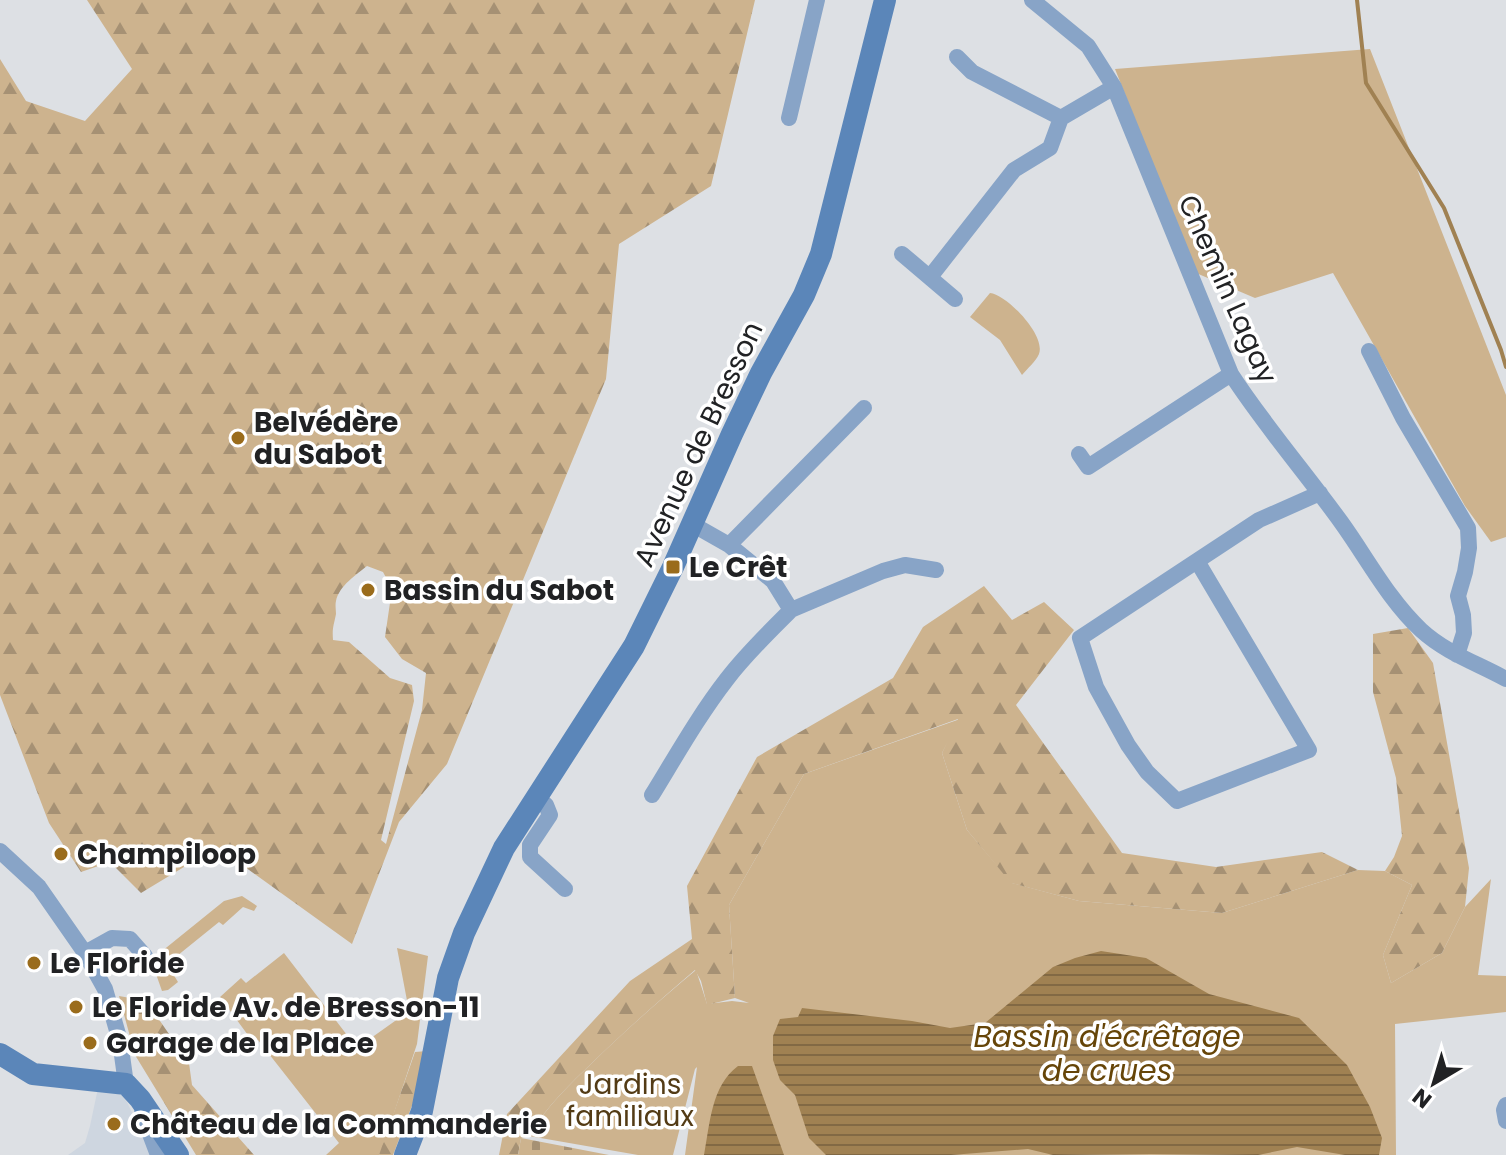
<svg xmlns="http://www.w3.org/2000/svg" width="1506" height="1155" font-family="Poppins,sans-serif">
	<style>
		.built { fill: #ced6e0 }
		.green { fill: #cdb38e }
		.forest { fill: url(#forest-firs); fill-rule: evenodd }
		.cemetery { fill: url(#cemetery-stones) }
		.water { fill: url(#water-rules) }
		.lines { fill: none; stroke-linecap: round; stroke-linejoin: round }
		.stream { stroke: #a08152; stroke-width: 4 }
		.street { stroke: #88a4c7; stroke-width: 16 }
		.secondary { stroke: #5b86b9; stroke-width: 22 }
		.poi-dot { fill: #9a6c1c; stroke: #fff; stroke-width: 3 }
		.labels { text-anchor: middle; stroke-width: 7; stroke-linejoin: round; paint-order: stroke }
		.street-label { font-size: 28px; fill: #212224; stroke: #fff }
		.poi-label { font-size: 28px; font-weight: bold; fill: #212224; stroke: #fff; text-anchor: start }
		.park-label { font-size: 28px; fill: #533b15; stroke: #fff }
		.water-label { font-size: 30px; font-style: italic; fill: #664508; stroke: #fff }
	</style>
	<defs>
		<pattern id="forest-firs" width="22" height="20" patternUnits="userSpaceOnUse" patternTransform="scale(2)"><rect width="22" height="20" fill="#cdb38e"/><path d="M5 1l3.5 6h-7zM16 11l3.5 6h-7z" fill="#a69174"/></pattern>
		<pattern id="cemetery-stones" width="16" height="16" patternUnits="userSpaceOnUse" patternTransform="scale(2)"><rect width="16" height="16" fill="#cdb38e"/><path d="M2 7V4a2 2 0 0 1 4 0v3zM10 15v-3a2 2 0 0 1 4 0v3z" fill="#a69174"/></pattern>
		<pattern id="water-rules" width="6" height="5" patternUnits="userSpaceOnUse" patternTransform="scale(2)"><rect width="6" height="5" fill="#a08152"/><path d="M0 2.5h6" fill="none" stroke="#826944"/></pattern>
	</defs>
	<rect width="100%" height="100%" fill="#dde0e4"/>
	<path class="built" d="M98,1088l23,7 6,7 25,53h-84l17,-12 5,-17z"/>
	<path class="green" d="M1370,49l136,346v142l-15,5 -26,-36 -132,-233 -78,25 -59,-25 -81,-204z
		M990,293c17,2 56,42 49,61 -3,7 -12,15 -17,21l-22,-35 -30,-23z
		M960,719l-18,34 25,77 45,53 67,18 143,12 136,-43 27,1 27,14 -29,70 8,28 51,-30 23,-46 26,-28 -13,96 28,1v36l-111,12 1,131h-711l12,-88 -2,2 -22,86h-35l-109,-19c17,-29 41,-52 65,-75 33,-32 67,-62 102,-91l11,34 25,-3 17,2 -14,-5 -6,-93 75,-131z
		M242,896l15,10 -3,5 -11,-4 -20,18 -4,-3 -52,42 11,18 -10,8 -6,1 -11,-31 73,-59z
		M397,948l31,8 -11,88 -36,108 -2,3h-53l13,-12 -81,-103 -5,2 -33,-45 21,-19 5,5 38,-30 73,95 52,-37z"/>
	<path class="forest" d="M87,0h668l-44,186 -92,58 -13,135 -159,385 -48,58 -47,122 -135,-97 -76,46 -31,-31 -29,10 -32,-49 -49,-128v-636l26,42 59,20 47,-52zM367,566l16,6 9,17 -7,48 17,22 24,14 -4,37 -36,134 -5,-4 33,-139 -2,-16 -22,-7 -41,-36 -16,-2c-1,-13 1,-15 3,-26 0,-4 -1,-9 0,-13 3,-15 21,-27 31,-35z
		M984,586l28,34 32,-18 30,28 -58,75 106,148 94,14 106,-15 36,18 -136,43 -143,-12 -68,-18 -44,-53 -25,-77 16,-34 -154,55 -75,131 6,93 -28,7 -6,-24 -6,-11c-35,30 -68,59 -101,91 -24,23 -48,46 -65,75l-8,2 -3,17h-19l8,-41 123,-133 62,-42 -5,-53 70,-129 136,-79 30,-51z
		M1408,628l25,35 36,205 -4,39 -23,46 -51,30 -8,-28 29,-70 -27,-14 9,-14 8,-21 -6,-58 -23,-86v-58z
		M119,996l17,3 13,6 40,58 3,22 62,70h-58l-61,-100z
		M427,1051l-14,52 -20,52h-14l36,-103z"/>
	<path class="cemetery" d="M521,1138l88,17h-91z"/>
	<path class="water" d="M1101,951l45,7 63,36 90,24 48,47 23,42 12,31 -3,17h-34l-48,-8 -39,8 -107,-1 -98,1 -25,-6 -77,6h-125l-17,-17 -14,-43 -15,-15 -7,-20v-24l7,-17 18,-2 4,-9 110,13 38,7 35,-5 68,-56 22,-9z
		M738,1066h14l32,89h-80c6,-31 7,-69 34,-89z"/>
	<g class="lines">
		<path class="stream" d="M1357,0l9,83 78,125 57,142 5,17"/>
		<path class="street" d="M1032,0l56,46 26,41 117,287c33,51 74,98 110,148 26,36 47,77 80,108 25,23 56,33 85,49
			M957,57l15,15 89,46
			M789,118l28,-118
			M902,254l53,45
			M930,277l84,-107 36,-22 11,-30 53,-31
			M1369,351l34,67 65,110 1,20 -4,24 -7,24 5,19 1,18 -7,22
			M1079,454l9,13 143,-93
			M692,524l37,21 44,36 18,29 92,-39 22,-6 31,5
			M729,545l135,-137
			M1197,561l112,189 -132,51 -30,-29 -19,-27 -32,-58 -16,-49 179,-118 61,-27
			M652,795c24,-39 47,-80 75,-116 19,-25 42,-47 64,-69
			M536,797l10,8 4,10 -20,30v12l35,32
			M0,851l39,36 46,66 20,36 15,52 6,43
			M85,953l27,-15 18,1 15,17
			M1506,1105l-2,5 2,11
			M142,1113l16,42"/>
		<path class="secondary" d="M0,1054l33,20 93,10 14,15 38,56
			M405,1155l17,-44 26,-133 16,-45 40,-85 130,-202 39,-79 59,-133 29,-61 43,-78 17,-41 64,-254"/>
	</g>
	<g class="poi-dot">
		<circle cx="238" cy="438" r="8"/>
		<rect x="665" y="559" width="16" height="16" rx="4"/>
		<circle cx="368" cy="590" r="8"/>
		<circle cx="61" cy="854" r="8"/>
		<circle cx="34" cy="963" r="8"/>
		<circle cx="76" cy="1007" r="8"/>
		<circle cx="90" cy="1043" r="8"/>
		<circle cx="114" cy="1124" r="8"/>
	</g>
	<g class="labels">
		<g class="street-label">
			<text transform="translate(1228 289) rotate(66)" y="10">Chemin Lagay</text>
			<text transform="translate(698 444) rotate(-65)" y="10">Avenue de Bresson</text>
		</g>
		<g class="poi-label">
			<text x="254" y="432">Belvédère<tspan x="254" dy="32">du Sabot</tspan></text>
			<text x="689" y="577">Le Crêt</text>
			<text x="384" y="600">Bassin du Sabot</text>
			<text x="77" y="864">Champiloop</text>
			<text x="50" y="973">Le Floride</text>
			<text x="92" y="1017">Le Floride Av. de Bresson-11</text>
			<text x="106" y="1053">Garage de la Place</text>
			<text x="130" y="1134">Château de la Commanderie</text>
		</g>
		<g class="park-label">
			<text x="630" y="1094">Jardins<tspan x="630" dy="32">familiaux</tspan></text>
		</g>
		<g class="water-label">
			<text x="1107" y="1047">Bassin d'écrêtage<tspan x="1107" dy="34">de crues</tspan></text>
		</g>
	</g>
	<g transform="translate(1434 1083) rotate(218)" stroke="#ffffff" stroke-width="6" paint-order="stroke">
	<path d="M0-6L14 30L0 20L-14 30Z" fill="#212224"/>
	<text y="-12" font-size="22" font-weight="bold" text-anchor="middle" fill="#212224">N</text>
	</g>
</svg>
